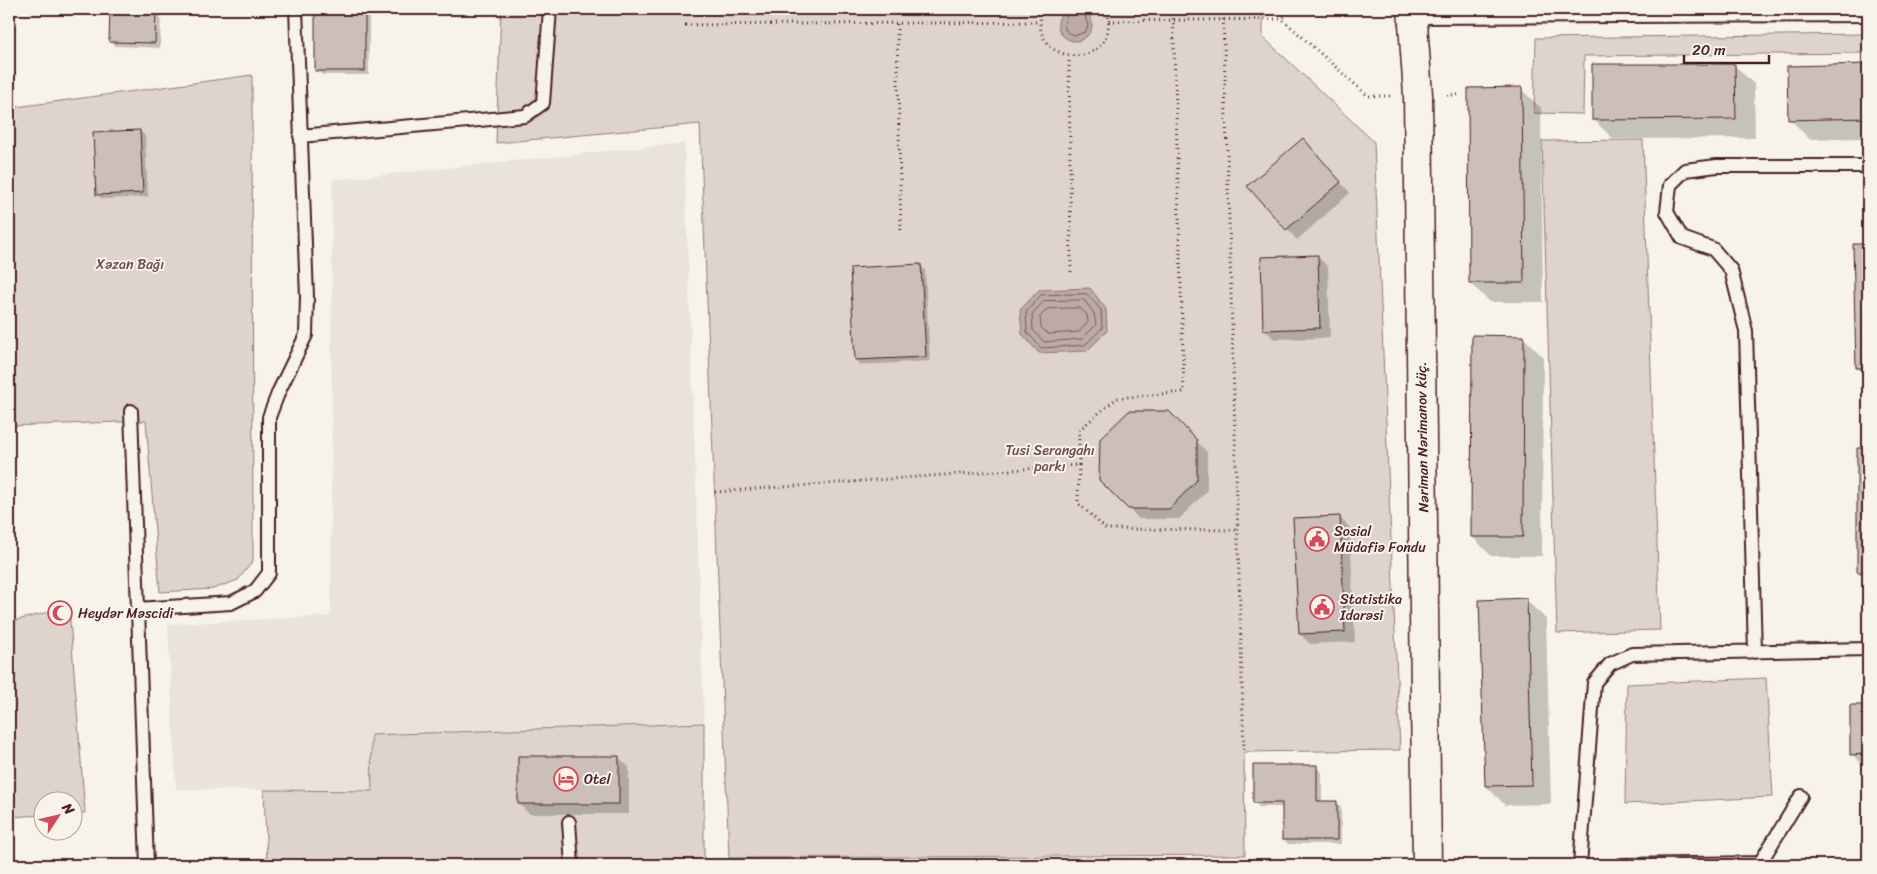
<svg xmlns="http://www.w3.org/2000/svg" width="1877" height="874" font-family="Sriracha,sans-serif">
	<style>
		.built { fill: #eae3da }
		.green { fill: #ded4cc; stroke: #947a7c }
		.water { fill: #bcaaa7; stroke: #8e7275 }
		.shadow { fill: #0003 }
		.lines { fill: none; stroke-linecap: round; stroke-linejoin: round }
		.shore { stroke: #78575d; stroke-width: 1 }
		.building { fill: #ccbfb9; stroke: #4a1f2b }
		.lane-casing { stroke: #4a1f2b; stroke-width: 16 }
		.street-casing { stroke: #4a1f2b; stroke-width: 28 }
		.secondary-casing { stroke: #4a1f2b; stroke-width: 31 }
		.path { stroke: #4a1f2b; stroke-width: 3; stroke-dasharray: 1 4; stroke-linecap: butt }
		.lane { stroke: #f7f3e8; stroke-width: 12 }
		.street { stroke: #f7f3e8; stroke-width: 24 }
		.secondary { stroke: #f7f3e8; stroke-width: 28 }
		.labels { text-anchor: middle; stroke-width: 4; stroke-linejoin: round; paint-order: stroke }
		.park-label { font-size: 14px; fill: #6f4c53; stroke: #f7f3e8 }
		.street-label { font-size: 14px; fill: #4a1f2b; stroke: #f7f3e8 }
		.poi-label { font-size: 14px; fill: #4a1f2b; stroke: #f7f3e8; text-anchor: start }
	</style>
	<rect width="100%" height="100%" fill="#f7f3e8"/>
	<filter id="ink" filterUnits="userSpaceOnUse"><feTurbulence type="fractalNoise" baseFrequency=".02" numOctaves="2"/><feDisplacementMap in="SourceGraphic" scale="10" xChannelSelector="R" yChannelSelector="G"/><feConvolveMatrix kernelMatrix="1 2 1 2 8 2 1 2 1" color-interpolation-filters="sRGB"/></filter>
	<g filter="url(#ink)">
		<path class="built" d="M684,143l20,580 -333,12 1,56 -196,-2 -8,-165 163,-8 1,-436z
			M1868,862v3h-74v-1z"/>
		<path class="green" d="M501,9h762v28l111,105 26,608 -156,2 1,103 -516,3 -29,-734 -204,19z
			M1868,34v19l-284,3 -1,58 -49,-1 2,-75z
			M252,75l1,486 -15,19 -25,9 -53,3 -14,-171 -137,5v-318z
			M1643,140l17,490 -103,3 -15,-492z
			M69,607l16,206h-12l-1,-11h-30v13l-33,2v-195z
			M1766,678l7,119 -148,7 2,-120z
			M704,723v137l-437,3 -3,-73 108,1 -1,-56z"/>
		<path class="water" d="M1058 24a17 17 0 1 1 34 0a17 17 0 1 1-34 0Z
			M1090,288l16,21 1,22 -20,20 -48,2 -17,-19 -2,-24 19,-20z"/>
		<path class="shadow" d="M112,9h49l-1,39 -45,-2 -5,-5z
			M317,9h52v66h-47l-5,-5z
			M1734,65l20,19 1,54 -142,1 -20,-20z
			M1868,66v72l-59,1 -19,-20 -2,-52z
			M1521,89l20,19 2,194h-53l-20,-19z
			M140,131l5,5 3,61 -45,2 -5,-4z
			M1313,150l37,43 -53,47 -48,-54z
			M1854,245h14v134l-11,-12z
			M1318,257l10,10 2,71 -56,1 -10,-10z
			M920,265l5,5 5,91 -69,4 -5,-5z
			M1523,337l20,20 -1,199h-51l-19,-20z
			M1168,412l39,40v39l-28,28h-40l-38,-40z
			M1858,449h10v132l-10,-9z
			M1340,517l10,11 5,114 -45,2 -10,-10z
			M1526,600l20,19 5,185 -46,1 -19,-19z
			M1868,706v65l-16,-17 -1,-47z
			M618,757l11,10v47h-100l-10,-10z
			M1317,767l5,5v30h14l5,5v37h-53l-5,-5v-32h-24l-5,-5z"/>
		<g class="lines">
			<path class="shore" d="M1068,9c-2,11 -10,24 8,26l9,-3 3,-6 -5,-17
				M1087,294l14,16 1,18 -17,17 -44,3 -14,-16 -1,-20 15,-17z
				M1084,300l10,13 2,12 -14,14 -38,3 -11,-12 -1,-16 12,-13z
				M1080,308l7,7 1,7 -9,10 -31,2 -7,-7 -1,-10 7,-8z"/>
		</g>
		<path class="building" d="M110,9h46l-1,34 -46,-1z
			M315,9h50v62h-50z
			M1592,64h143l1,55 -144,1z
			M1868,64v54l-80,2 -1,-54z
			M1522,87l2,196h-55l-1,-195z
			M140,130l3,63 -47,2 -3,-63z
			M1303,138l38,44 -55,48 -39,-44z
			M1853,244h15v124h-12z
			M1318,255l2,73 -57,2 -2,-73z
			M921,264l5,93 -71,3 -5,-92z
			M1472,335l52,1 -1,201h-52z
			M1129,411h40l28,29v40l-28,29h-41l-29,-29 1,-41z
			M1857,448h11v124h-11z
			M1340,516l5,116 -46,2 -6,-116z
			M1527,598l5,187 -47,1 -6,-186z
			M1850,705h18v49l-18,1z
			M518,756h101v48h-101z
			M1253,765h64v36h20v39h-55v-37h-29z"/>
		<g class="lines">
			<g class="lane-casing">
				<path id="lane" d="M300,136l225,-20 18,-13 7,-94
					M131,411l16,454
					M137,609l94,-6 24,-12 14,-18v-156l10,-26 27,-56 1,-38 -11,-288
					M1755,652l-9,-321 -15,-61 -18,-21 -31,-11 -15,-26 3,-27 15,-15 32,-4h151
					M569,822l3,43
					M1760,863l41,-67
					M1580,865l14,-182 16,-19 22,-10 236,-5
					M1621,865l139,-2v2"/>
			</g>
			<g class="street-casing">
				<path id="street" d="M1412,11l456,-2"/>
			</g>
			<g class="secondary-casing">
				<path id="secondary" d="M1412,9l6,86 9,770"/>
			</g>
			<path class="path" d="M1043,9c-20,57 79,67 64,0
				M1223,9l21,743
				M1291,9l-9,10 86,77h22
				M1109,21l173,-2
				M897,24l4,210
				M685,25l355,-3
				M1069,56l2,219
				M1447,95h11
				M1079,465l-1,38 28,26 131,1
				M715,492l364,-27v-35l38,-32 67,-6 -11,-383"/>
			<use href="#lane" class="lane"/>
			<use href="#street" class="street"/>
			<use href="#secondary" class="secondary"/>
		</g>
	</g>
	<defs>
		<g id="civic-ring" transform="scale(1.25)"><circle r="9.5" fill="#f7f3e8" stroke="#d1495b" stroke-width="1.5"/><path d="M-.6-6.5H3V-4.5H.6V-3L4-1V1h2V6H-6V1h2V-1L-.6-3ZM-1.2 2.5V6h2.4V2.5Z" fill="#d1495b"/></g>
		<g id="mosque-ring" transform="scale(1.25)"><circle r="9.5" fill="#f7f3e8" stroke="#d1495b" stroke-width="1.5"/><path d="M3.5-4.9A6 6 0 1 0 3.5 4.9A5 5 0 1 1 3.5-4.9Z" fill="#d1495b"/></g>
		<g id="hotel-ring" transform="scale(1.25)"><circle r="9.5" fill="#f7f3e8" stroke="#d1495b" stroke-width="1.5"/><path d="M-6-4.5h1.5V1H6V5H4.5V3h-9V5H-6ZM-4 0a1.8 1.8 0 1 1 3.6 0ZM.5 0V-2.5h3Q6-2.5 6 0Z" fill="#d1495b"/></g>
	</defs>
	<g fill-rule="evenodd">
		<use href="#civic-ring" x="1317" y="539"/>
		<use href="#civic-ring" x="1322" y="607"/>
		<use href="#mosque-ring" x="60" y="613"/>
		<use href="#hotel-ring" x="566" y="779"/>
	</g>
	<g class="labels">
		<g class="park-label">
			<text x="130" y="269">Xəzan Bağı</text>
			<text x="1050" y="455">Tusi Serangahı<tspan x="1050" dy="16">parkı</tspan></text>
		</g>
		<g class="street-label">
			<text transform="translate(1422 437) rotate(-91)" y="5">Nəriman Nərimanov küç.</text>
		</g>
		<g class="poi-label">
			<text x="1334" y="536">Sosial<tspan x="1334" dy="16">Müdafiə Fondu</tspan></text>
			<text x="1340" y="604">Statistika<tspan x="1340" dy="16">Idarəsi</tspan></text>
			<text x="78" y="618">Heydər Məscidi</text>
			<text x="584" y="784">Otel</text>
		</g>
	</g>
	<rect width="1877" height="874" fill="none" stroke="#f7f3e8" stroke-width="30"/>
	<rect x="15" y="15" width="1847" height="844" fill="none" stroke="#4a1f2b" stroke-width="2" filter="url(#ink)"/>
	<g transform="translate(58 816) rotate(55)"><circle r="24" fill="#f7f3e8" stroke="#b29e9c"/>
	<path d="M0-4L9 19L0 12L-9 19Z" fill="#d1495b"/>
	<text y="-8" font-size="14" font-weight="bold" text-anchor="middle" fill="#4a1f2b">N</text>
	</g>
	<path d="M1684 55v8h85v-8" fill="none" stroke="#4a1f2b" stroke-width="2.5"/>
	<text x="1692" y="55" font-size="15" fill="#4a1f2b" stroke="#f7f3e8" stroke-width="4" paint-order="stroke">20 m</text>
</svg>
